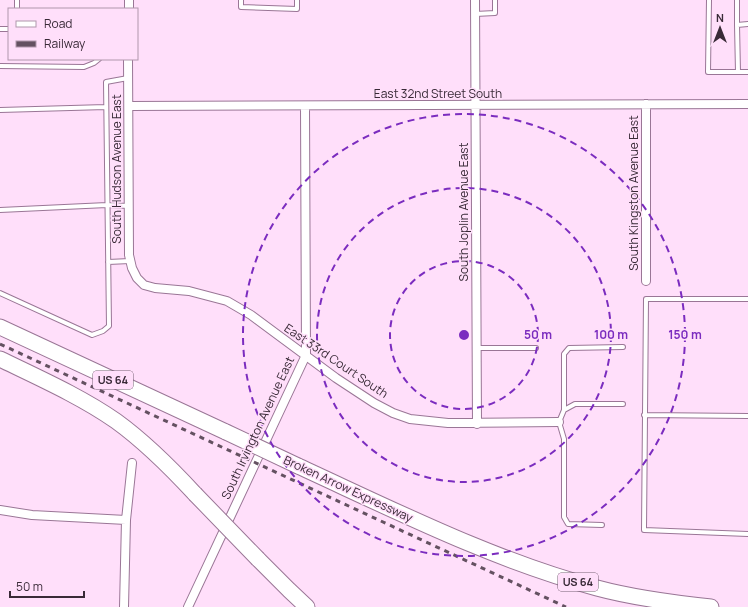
<svg xmlns="http://www.w3.org/2000/svg" width="748" height="607" font-family="Manrope,sans-serif">
	<style>
		.lines { fill: none; stroke-linecap: round; stroke-linejoin: round }
		.service-casing { stroke: #9a7696; stroke-width: 6 }
		.minor-casing { stroke: #9a7696; stroke-width: 10 }
		.motorway-casing { stroke: #9a7696; stroke-width: 17 }
		.service { stroke: #fff; stroke-width: 4 }
		.minor { stroke: #fff; stroke-width: 8 }
		.motorway { stroke: #fff; stroke-width: 15 }
		.rail { stroke: #645161; stroke-width: 3; stroke-dasharray: 5 5; stroke-linecap: butt }
		.motorway-bridge-casing { stroke: #9a7696; stroke-width: 17; stroke-linecap: butt }
		.motorway-bridge { stroke: #fff; stroke-width: 15 }
		.ring { fill: none; stroke: #7b2cbf; stroke-width: 2; stroke-dasharray: 7 5 }
		.labels { text-anchor: middle; stroke-width: 3; stroke-linejoin: round; paint-order: stroke }
		.shield { fill: #ffdffa; stroke: #746072; stroke-width: 1 }
		.shield-label { font-size: 11px; font-weight: bold; fill: #392a37 }
		.street-label { font-size: 12px; fill: #392a37; stroke: #ffdffa }
		.centre { fill: #7b2cbf; stroke: #ffdffa; stroke-width: 2 }
		.ring-label { font-size: 12px; text-anchor: middle; font-weight: bold; fill: #7b2cbf; stroke: #ffdffa; stroke-width: 3; stroke-linejoin: round; paint-order: stroke }
	</style>
	<rect width="100%" height="100%" fill="#ffdffa"/>
	<g class="lines">
		<g class="service-casing">
			<path id="service" d="M241,0v7l56,2v-9
				M709,0l-1,72h30
				M737,0v25l11,-1
				M17,9v-9
				M475,14l20,-1v-13
				M737,25l1,47h10
				M0,29h9
				M0,66l84,1 10,-4 5,-4
				M0,110l106,-3
				M0,210l107,-5 22,1
				M108,262l22,-1
				M0,293l92,42 11,-4 6,-5 -3,-244 22,-4
				M748,299h-102l-2,231 104,4
				M477,348h59
				M564,410l11,-6h48
				M644,415l104,1
				M602,525l-34,-1 -4,-7v-78l-5,-17 5,-12v-56l5,-6 54,-1"/>
		</g>
		<g class="minor-casing">
			<path id="minor" d="M475,0l2,424
				M129,9v-9
				M128,59l1,196 3,13 5,10 7,7 11,3 34,3 38,10 24,14 85,63 38,25 19,10 17,6 38,4 111,-1
				M646,104v177
				M129,106l619,-2
				M0,510l32,5 94,5
				M124,607l2,-87 6,-57
				M188,607l118,-252 -1,-249"/>
		</g>
		<g class="motorway-casing">
			<path id="motorway" d="M0,327l226,105
				M0,359c39,19 80,37 116,62 29,21 55,47 79,73
				M298,466c98,45 195,94 299,122 37,10 76,15 114,19
				M258,559l31,31 18,17"/>
		</g>
		<use href="#service" class="service"/>
		<use href="#minor" class="minor"/>
		<use href="#motorway" class="motorway"/>
		<path class="rail" d="M0,344l566,263"/>
		<g class="motorway-bridge-casing">
			<path id="motorway-bridge" d="M226,432l72,34
				M195,494l63,65"/>
		</g>
		<use href="#motorway-bridge" class="motorway-bridge"/>
	</g>
	<g class="ring">
		<circle cx="464" cy="335" r="74"/>
		<circle cx="464" cy="335" r="147"/>
		<circle cx="464" cy="335" r="221"/>
	</g>
	<g class="labels">
		<g class="shield">
			<rect x="93" y="371" width="40" height="18" rx="3"/>
			<rect x="558" y="573" width="40" height="18" rx="3"/>
		</g>
		<g class="shield-label">
			<text x="113" y="384">US 64</text>
			<text x="578" y="586">US 64</text>
		</g>
		<g class="street-label">
			<text x="438" y="98">East 32nd Street South</text>
			<text transform="translate(117 169) rotate(-90)" y="4">South Hudson Avenue East</text>
			<text transform="translate(634 193) rotate(-90)" y="4">South Kingston Avenue East</text>
			<text transform="translate(464 212) rotate(-90)" y="4">South Joplin Avenue East</text>
			<text transform="translate(336 361) rotate(34)" y="4">East 33rd Court South</text>
			<text transform="translate(258 428) rotate(-65)" y="4">South Irvington Avenue East</text>
			<text transform="translate(348 489) rotate(25)" y="4">Broken Arrow Expressway</text>
		</g>
	</g>
	<circle cx="464" cy="335" r="6" class="centre"/>
	<g class="ring-label">
		<text x="538" y="339">50 m</text>
		<text x="611" y="339">100 m</text>
		<text x="685" y="339">150 m</text>
	</g>
	<rect x="8" y="8" width="130" height="52" fill="#ffdffa" stroke="#b097ac"/>
	<rect x="16" y="21" width="20" height="6" fill="#ffffff" stroke="#b097ac"/>
	<text x="44" y="28" font-size="12" fill="#392a37">Road</text>
	<rect x="16" y="41" width="20" height="6" fill="#645161" stroke="#b097ac"/>
	<text x="44" y="48" font-size="12" fill="#392a37">Railway</text>
	<g transform="translate(720 28)" stroke="#ffdffa" stroke-width="3" paint-order="stroke">
	<path d="M0-3L7 15L0 10L-7 15Z" fill="#392a37"/>
	<text y="-6" font-size="11" font-weight="bold" text-anchor="middle" fill="#392a37">N</text>
	</g>
	<path d="M10 591v6h74v-6" fill="none" stroke="#392a37" stroke-width="2"/>
	<text x="16" y="591" font-size="12" fill="#392a37" stroke="#ffdffa" stroke-width="3" paint-order="stroke">50 m</text>
</svg>
